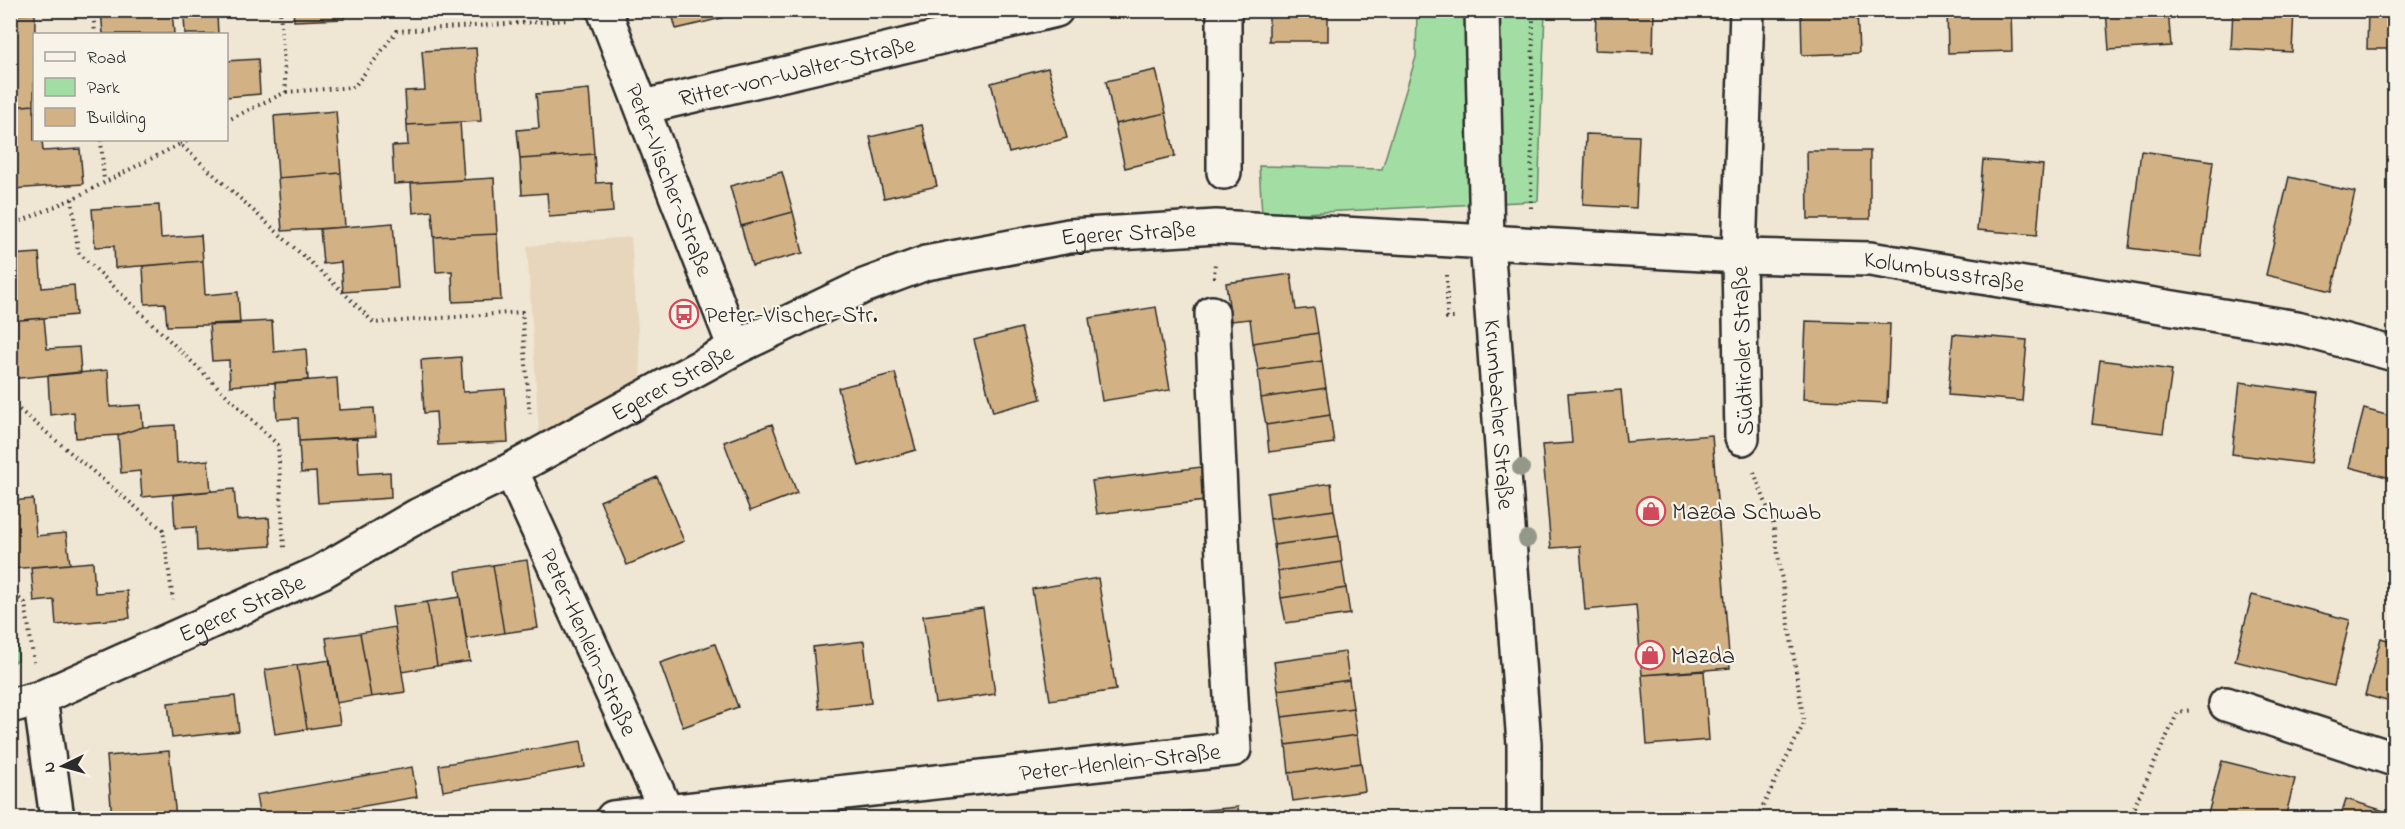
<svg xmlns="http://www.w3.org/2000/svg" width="2405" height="829" font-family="'Indie Flower',sans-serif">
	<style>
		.built { fill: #e7d6bc }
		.green { fill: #a2dda3; stroke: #668467; stroke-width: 1.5 }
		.building { fill: #d2b285; stroke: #2b2b2b; stroke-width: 1.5 }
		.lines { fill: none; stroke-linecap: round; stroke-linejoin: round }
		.minor-casing { stroke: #2b2b2b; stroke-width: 38 }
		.major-casing { stroke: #2b2b2b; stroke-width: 38 }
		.path { stroke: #2b2b2b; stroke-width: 4; stroke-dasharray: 1.5 4.5; stroke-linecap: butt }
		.minor { stroke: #f7f3e8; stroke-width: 33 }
		.major { stroke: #f7f3e8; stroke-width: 33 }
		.tree { fill: #949888 }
		.labels { text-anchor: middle; stroke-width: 4.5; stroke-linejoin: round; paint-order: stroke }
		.street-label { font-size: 24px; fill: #2b2b2b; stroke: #f7f3e8 }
		.poi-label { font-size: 24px; fill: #2b2b2b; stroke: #f7f3e8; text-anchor: start }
	</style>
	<rect width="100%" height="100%" fill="#f0e6d4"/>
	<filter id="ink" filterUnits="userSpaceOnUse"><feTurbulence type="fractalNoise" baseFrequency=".0167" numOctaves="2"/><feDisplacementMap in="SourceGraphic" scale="12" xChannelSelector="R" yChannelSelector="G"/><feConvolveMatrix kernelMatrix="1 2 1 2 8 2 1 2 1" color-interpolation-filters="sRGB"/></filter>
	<g filter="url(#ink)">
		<path class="built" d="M525,11v2l-65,5v-7z
			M631,237l11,149 -103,47 -12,-187z"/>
		<path class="green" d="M1417,11h128l-7,190 -276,14 -3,-49 123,3 34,-112z
			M11,602l5,5 2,53 -7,3z"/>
		<path class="building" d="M10,10h59v1l-59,4z
			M101,10h71l2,24h-71z
			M183,10h71v2l-70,4z
			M293,10h51v9l-50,2z
			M671,10h49l2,8 -46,11z
			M1269,10h59v31h-59z
			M1596,10h58l-1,42 -58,-2z
			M1801,10h56l2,43 -57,2z
			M1947,10h64l1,41 -64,2z
			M2106,10h62l3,36 -62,4z
			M2233,10h61l-2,42 -61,-3z
			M2368,10h26v39h-27z
			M35,13l-1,92 -24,2v-92z
			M217,15l1,19h-33l-1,-18z
			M476,48l5,73 -74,4 -2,-34 20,-1 -3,-39z
			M258,59l2,35 -34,3v-36z
			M1048,68l19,70 -58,15 -18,-70z
			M1156,70l10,43 -51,11 -9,-43z
			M589,89l5,65 -74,5 -3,-29 22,-2 -3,-34z
			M34,105v35h8l1,11 37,-2 3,35 -71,5 -2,-82z
			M336,111l5,62 -63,5 -4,-62z
			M1166,113l9,43 -50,12 -10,-44z
			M460,122l4,58 -70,4 -2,-38 16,-1 -1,-20z
			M922,125l15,61 -53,12 -14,-61z
			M1586,134l53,2 -3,72 -53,-3z
			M1807,151h63v68h-62z
			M2141,151l72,10 -12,96 -72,-9z
			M594,154l2,29 15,-1 2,30 -64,5 -2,-24 -25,2 -2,-36z
			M1983,160l60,5 -6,70 -60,-5z
			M782,172l11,40 -52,14 -11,-40z
			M341,173l4,54 -63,4 -4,-53z
			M2289,177l66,15 -23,99 -66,-16z
			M494,178l3,56 -63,3 -2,-26 -19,2 -2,-30z
			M159,205l2,33 40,-3 2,26 -88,7 -1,-22 -19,1 -3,-38z
			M793,212l10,41 -51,13 -11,-40z
			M393,223l5,65 -55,4 -2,-30 -18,2 -3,-35z
			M497,234l4,66 -48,2 -1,-31 -16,1 -2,-35z
			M39,253l3,35 32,-3 2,30 -66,6v-66z
			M203,261l2,34 33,-3 2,32 -73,2 -2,-23 -20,1 -2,-38z
			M1291,274l5,36 18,-2 4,25 -65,10 -3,-24 -19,2 -5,-38z
			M1156,307l14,83 -68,11 -13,-83z
			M44,318l3,31 32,-2 2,25 -71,7v-58z
			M272,321l2,31 32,-3 2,31 -78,6 -1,-26 -17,1 -3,-37z
			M1806,321l84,3 -3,79 -84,-4z
			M1021,328l20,71 -48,13 -19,-72z
			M1318,333l4,28 -64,9 -5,-27z
			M1953,334l74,6 -5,61 -74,-6z
			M461,357l2,35 42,-3 3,53 -70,3 -2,-33 -12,1 -3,-53z
			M2100,360l72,10 -9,63 -71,-9z
			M1322,361l4,27 -65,10 -3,-28z
			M108,370l2,37 31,-2 2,22 -25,8 -42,3 -2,-26 -24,3 -2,-39z
			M895,373l21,77 -57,16 -21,-78z
			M337,378l2,32 35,-2 2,28 -77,5 -1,-23 -21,1 -2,-36z
			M2240,382l79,11 -9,71 -78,-10z
			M1326,388l4,27 -64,10 -5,-27z
			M1621,390l5,52 86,-7 18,233 -88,7 -6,-70 -51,5 -5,-64 -29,2 -9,-103 30,-2 -4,-49z
			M2364,409l30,8v62l-45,-12z
			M1330,415l4,28 -65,9 -3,-27z
			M772,424l25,69 -47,18 -26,-69z
			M175,425l2,38 31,-3 3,31 -69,6 -2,-26 -19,2 -3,-38 25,-8z
			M357,438l2,36 31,-2 1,26 -73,5 -2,-31 -15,1 -2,-32z
			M1201,467l4,34 -108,13 -5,-33z
			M657,477l27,64 -57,24 -27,-64z
			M1331,483l3,27 -64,9 -3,-26z
			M234,489l3,31 32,-2 2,28 -74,5 -1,-24 -21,1 -2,-33z
			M33,499l3,37 30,-3 4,31 -60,5v-68z
			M1334,510l5,26 -65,9 -4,-26z
			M1339,536l3,26 -64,9 -4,-26z
			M527,560l11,68 -34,5 -11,-68z
			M93,562l2,31 32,-2 3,27 -74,7 -2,-25 -20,2 -3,-35z
			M1342,562l4,26 -65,10 -3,-27z
			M493,565l11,68 -38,6 -10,-68z
			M1098,578l18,112 -66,10 -18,-111z
			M1346,588l4,26 -64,9 -5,-25z
			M2252,595l98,25 -16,66 -99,-25z
			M460,597l10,64 -33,5 -10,-64z
			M427,602l10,64 -35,6 -10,-65z
			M983,608l12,86 -60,9 -12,-87z
			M395,627l10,65 -34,5 -11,-64z
			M360,633l11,64 -35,6 -10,-65z
			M2381,638l13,4v61l-29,-8z
			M864,641l7,62 -52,6 -6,-62z
			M715,644l23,63 -55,20 -23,-64z
			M1345,652l4,28 -71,10 -4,-28z
			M330,660l10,64 -33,5 -10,-64z
			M297,665l10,64 -32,5 -10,-64z
			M1704,671l5,69 -62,5 -5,-70z
			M1349,680l4,28 -71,9 -4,-27z
			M235,696l4,35 -67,7 -4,-35z
			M1353,708l4,27 -71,10 -4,-28z
			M1357,735l4,28 -72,10 -3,-28z
			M581,741l4,26 -142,24 -4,-26z
			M169,751l7,67h-64l-5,-62z
			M2222,761l73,18 -10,39h-78z
			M1361,763l4,28 -72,10 -4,-28z
			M412,767l5,30 -123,21h-34l-4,-23z
			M2346,799l48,15v4h-54z
			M1238,807l1,11h-30l-1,-8z
			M1208,810l1,8h-29v-6z
			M1180,812v6h-29l-1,-3z
			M1150,815l1,3h-30z"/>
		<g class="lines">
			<g class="minor-casing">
				<g id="minor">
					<path id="s1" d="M604,10l131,338"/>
					<path d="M1224,10v162"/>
					<path id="s2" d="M643,107l413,-97"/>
					<path d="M1742,438l-3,-182 8,-246"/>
					<path id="s3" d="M511,470l156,343"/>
					<path d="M40,698l17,120"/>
					<path d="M2226,704l168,55"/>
					<path id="s4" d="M10,706l30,-8 281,-126 96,-56 94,-46 224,-122 129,-62 62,-23 143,-27 147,-9 523,29 131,3 427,69 97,26"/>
					<path id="s5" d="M613,818l621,-69 -11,-191 -11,-245"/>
				</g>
			</g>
			<g class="major-casing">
				<g id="major">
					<path id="s6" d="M1482,10l5,233 37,501v74"/>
				</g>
			</g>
			<path class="path" d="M93,10l2,24
				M286,92l68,-5 43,-56 172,-11
				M226,121l60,-29 -6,-82
				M101,140l3,41
				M180,144l10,-4
				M72,199l6,53 200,193 6,103
				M1531,208l2,-198
				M10,226l62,-27 108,-55 163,148 31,31 148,-11 8,106
				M1447,275v43h10
				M1214,278l1,-17
				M10,402l153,128 10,70
				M1754,472l19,50 31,201 -47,95
				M10,591l15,12 9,59
				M2129,818l49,-106 14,-2"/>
			<use href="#minor" class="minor"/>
			<use href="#major" class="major"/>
		</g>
		<g class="tree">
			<circle cx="1521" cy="468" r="9"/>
			<circle cx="1527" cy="539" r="9"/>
		</g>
	</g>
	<defs>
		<g id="bus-ring" transform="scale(1.5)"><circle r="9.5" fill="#f7f3e8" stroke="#d1495b" stroke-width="1.5"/><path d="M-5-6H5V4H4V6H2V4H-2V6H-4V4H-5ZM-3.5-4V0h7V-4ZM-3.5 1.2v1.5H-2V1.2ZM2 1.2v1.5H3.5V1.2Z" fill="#d1495b"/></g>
		<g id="shop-ring" transform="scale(1.5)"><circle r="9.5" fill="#f7f3e8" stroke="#d1495b" stroke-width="1.5"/><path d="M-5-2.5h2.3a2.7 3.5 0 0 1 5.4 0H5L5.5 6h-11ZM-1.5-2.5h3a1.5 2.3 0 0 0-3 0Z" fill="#d1495b"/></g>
	</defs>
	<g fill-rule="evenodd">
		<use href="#bus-ring" x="684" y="314"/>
		<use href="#shop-ring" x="1651" y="511"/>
		<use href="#shop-ring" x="1650" y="655"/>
	</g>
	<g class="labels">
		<g class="street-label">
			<text dy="8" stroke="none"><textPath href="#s2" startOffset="158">Ritter-von-Walter-Straße</textPath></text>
			<text dy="8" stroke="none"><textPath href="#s1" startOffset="182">Peter-Vischer-Straße</textPath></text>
			<text dy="8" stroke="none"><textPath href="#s4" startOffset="1224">Egerer Straße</textPath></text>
			<text dy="8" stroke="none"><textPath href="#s4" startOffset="2042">Kolumbusstraße</textPath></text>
			<text transform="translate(1742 351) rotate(-92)" y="8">Südtiroler Straße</text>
			<text dy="8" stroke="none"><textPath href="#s4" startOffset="738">Egerer Straße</textPath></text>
			<text dy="8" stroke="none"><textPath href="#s6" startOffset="405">Krumbacher Straße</textPath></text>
			<text dy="8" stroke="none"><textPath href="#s4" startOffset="252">Egerer Straße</textPath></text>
			<text dy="8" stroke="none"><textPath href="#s3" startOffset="189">Peter-Henlein-Straße</textPath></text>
			<text dy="8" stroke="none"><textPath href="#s5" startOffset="510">Peter-Henlein-Straße</textPath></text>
		</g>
		<g class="poi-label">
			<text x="705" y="322">Peter-Vischer-Str.</text>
			<text x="1672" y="519">Mazda Schwab</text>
			<text x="1671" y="663">Mazda</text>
		</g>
	</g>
	<rect width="2405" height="829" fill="none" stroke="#f7f3e8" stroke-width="36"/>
	<rect x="18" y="18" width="2369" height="793" fill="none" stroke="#2b2b2b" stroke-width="2" filter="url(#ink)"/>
	<rect x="33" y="33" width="195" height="108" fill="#f7f3e8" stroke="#a5a39c" stroke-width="1.5"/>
	<rect x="45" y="52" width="30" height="9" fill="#f7f3e8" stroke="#a5a39c" stroke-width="1.5"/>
	<text x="87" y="63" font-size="18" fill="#2b2b2b">Road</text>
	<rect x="45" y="78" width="30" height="18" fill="#a2dda3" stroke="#a5a39c" stroke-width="1.5"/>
	<text x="87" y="93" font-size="18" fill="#2b2b2b">Park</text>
	<rect x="45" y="108" width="30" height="18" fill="#d2b285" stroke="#a5a39c" stroke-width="1.5"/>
	<text x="87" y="123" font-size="18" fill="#2b2b2b">Building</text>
	<g transform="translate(63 766) rotate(265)" stroke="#f7f3e8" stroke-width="4.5" paint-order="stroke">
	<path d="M0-4.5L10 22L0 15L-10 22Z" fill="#2b2b2b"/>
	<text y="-9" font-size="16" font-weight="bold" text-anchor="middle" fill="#2b2b2b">N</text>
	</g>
</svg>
